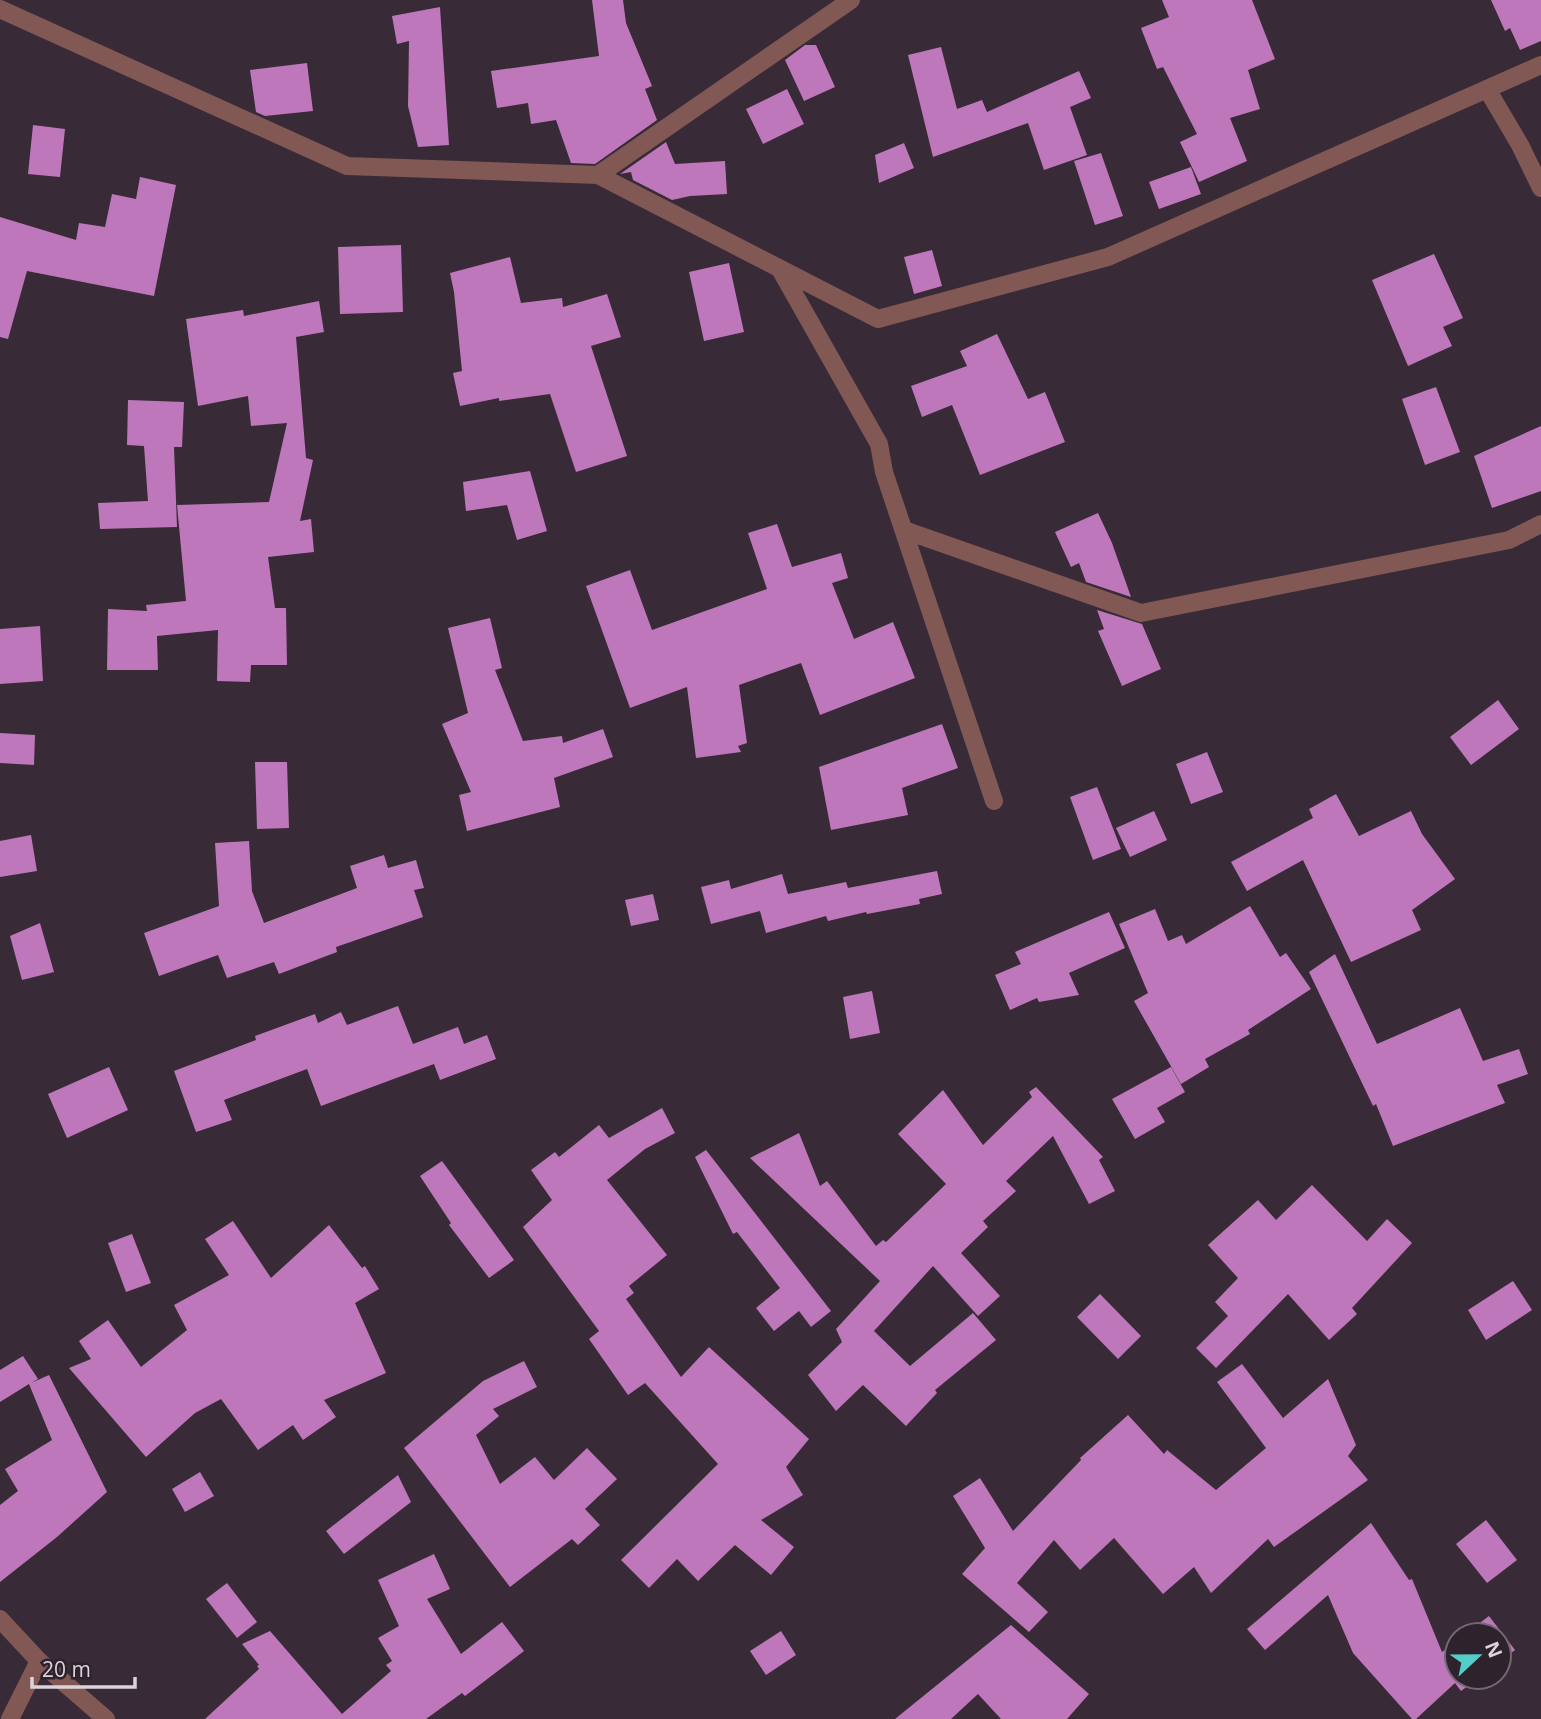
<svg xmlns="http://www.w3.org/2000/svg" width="1541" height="1719" font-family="'Open Sans',sans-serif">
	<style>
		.building { fill: #be77ba }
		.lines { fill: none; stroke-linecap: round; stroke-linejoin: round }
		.minor { stroke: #825855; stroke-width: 18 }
	</style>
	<rect width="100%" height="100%" fill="#382b37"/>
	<path class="building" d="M592,0h31l3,23 26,63 -7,3 12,31 -62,44 -24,-1 -15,-43 -25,4 -3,-21 -31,5 -6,-37 108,-15z
		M1162,0h90l23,59 -27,11 12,39 -30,9 17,43 -48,21 -19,-40 17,-8 -34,-67 -6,2 -16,-41 28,-11z
		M1491,0h50v41l-21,9 -10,-22 -5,3z
		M440,7l9,138 -31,2 -10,-41 1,-65 -12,3 -5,-28z
		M805,45h11l19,42 -31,14 -19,-41z
		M941,47l16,62 25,-9 5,12 92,-41 12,27 -21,9 17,48 -43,15 -16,-47 -95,34 -25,-102z
		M307,63l6,48 -48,5 -9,-4 -6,-42z
		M787,89l17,35 -41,20 -17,-35z
		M33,125l32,4 -5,48 -32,-3z
		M666,142l9,22 50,-3 2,33 -37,2 -18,4 -39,-20 -2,-8 -11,2z
		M904,143l10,25 -35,15 -4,-28z
		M1101,153l22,63 -28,9 -21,-64z
		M1191,167l10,27 -42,15 -10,-27z
		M140,177l36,8 -22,111 -127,-25 -19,68 -8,-2v-120l76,23 3,-17 26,4 7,-33 24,5z
		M401,245l2,67 -63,2 -2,-67z
		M932,250l10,36 -28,8 -10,-37z
		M1434,254l29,64 -20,9 9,19 -44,20 -36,-86z
		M510,257l11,46 41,-5 1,9 44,-13 14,43 -30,9 36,110 -51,16 -26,-78 -51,7v-3l-39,8 -7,-33 9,-2 -8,-79 -4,-19z
		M729,263l15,69 -40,9 -15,-69z
		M319,301l5,31 -28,5 10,121 7,2 -13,61 11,-2 3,33 -46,5 7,51h11l1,57h-36l-1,17 -33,-1 1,-51 -61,6 1,34h-51l1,-61 39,2 -1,-6 40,-4 -9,-96 92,-3 18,-79 -36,3 -3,-30 -50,10 -12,-87 57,-9 1,6z
		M997,334l31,65 17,-7 20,50 -85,33 -28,-70 -30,12 -11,-31 56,-20 -7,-15z
		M1436,387l24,65 -35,13 -23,-66z
		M128,400l56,2 -2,45h-8l3,80 -77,2 -2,-26 50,-2 -4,-55 -17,-1z
		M1541,426v65l-49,17 -18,-52z
		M530,471l17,60 -30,9 -10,-35 -41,6 -3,-29z
		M1098,513l14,30 19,54 -45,-15 -7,-19 -8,4 -16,-35z
		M777,524l15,43 49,-14 7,25 -16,5 22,56 39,-17 22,56 -95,37 -19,-52 -62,22 8,58 -9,3 3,6 -45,6 -9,-71 -57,21 -44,-122 44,-16 22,60 115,-41 -19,-56z
		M1097,610l45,14 19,45 -39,17 -24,-55 6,-2z
		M490,618l12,50 -7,2 28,71 39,-5 1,7 40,-14 10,28 -59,21 6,29 -93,24 -8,-36 12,-3 -29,-68 26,-11 -20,-85z
		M40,626l3,55 -43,3v-55z
		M1498,700l21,29 -48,36 -21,-28z
		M942,724l16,44 -56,20 6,27 -77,15 -12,-63z
		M0,733l35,2 -1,30 -34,-2z
		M1207,752l16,40 -32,12 -15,-40z
		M255,762h32l2,66 -32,1z
		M1097,787l24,62 -28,11 -23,-63z
		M1336,794l23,42 52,-25 11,23 33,45 -43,31 9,20 -70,32 -48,-102 -56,31 -16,-29 82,-44 -4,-9z
		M1154,811l13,29 -37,17 -14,-29z
		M31,835l6,36 -37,6v-36z
		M249,841l3,50 12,32 93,-35 -7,-22 34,-11 4,13 28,-8 8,28 -10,2 9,27 -87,30 1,5 -58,22 -5,-12 -47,16 -9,-23 -59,21 -15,-43 75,-27 -4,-63z
		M937,871l5,23 -23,5 1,5 -53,10 -1,-2 -38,9 -2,-5 -60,17 -6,-22 -49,13 -10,-37 28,-7 2,9 51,-15 6,20 58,-12 2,6z
		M653,894l6,26 -28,6 -6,-26z
		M1250,906l30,51 6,-4 25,36 -63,41 2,4 -45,25 4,8 -28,17 -47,-83 14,-8 -29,-69 36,-15 13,32 14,-6 4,9z
		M1109,912l16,36 -56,25 10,22 -40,7 -2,-4 -27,12 -15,-35 26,-11 -6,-12z
		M40,923l14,49 -32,8 -12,-44z
		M1335,954l42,90 83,-36 23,53 36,-12 9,25 -31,11 8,18 -112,43 -17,-42 -3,2 -64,-134z
		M872,991l8,42 -30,6 -7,-42z
		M398,1006l15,38 45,-17 6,17 23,-9 9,24 -56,21 -6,-16 -113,42 -14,-37 -83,31 8,20 -36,12 -22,-61 82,-31 -1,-4 60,-22 3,9 23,-11 6,13z
		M109,1067l19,43 -61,28 -19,-44z
		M1171,1067l14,25 -28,16 8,14 -30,17 -23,-40z
		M1036,1087l67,70 -4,3 16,31 -26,13 -36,-68 -47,45 10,10 -33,30 5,6 -27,26 39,43 -22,20 -45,-50 -59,65 36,35 63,-53 23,27 -61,50 2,3 -31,33 -43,-41 -27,26 -28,-36 34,-33 -6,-13 44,-48 -130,-123 49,-25 21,53 7,-5 49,65 7,-6 3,2 60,-58 -48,-50 45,-44 40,55 49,-48 -3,-5z
		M662,1108l13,25 -30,16 -38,31 60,75 -38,31 5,7 -8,6 55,78 28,-30 100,92 -23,28 17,28 -42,25 33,27 -23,28 -36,-30 -37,36 -21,-22 -28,29 -28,-28 97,-96 -73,-81 -17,12 -39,-56 10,-8 -76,-104 29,-27 -21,-30 24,-18 4,5 40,-32 10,13z
		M706,1150l125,161 -20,16 -12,-16 -25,20 -18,-23 24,-20 -43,-56 -4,2 -38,-77z
		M442,1161l72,99 -25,18 -40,-53 2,-2 -31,-47z
		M1312,1185l55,56 20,-22 25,24 -60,65 5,6 -28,26 -41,-46 -72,74 -20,-20 32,-32 -13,-14 23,-24 -30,-33 50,-45 18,20z
		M233,1221l38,57 58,-53 33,43 3,-2 14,23 -24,14 31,70 -62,27 12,17 -33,23 -10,-15 -35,25 -37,-51 -26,14 -49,44 -77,-89 22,-9 -12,-18 29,-21 33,47 46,-37 -13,-25 55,-30 -24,-36z
		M132,1234l19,49 -25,9 -18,-49z
		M1513,1281l19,29 -46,30 -18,-30z
		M1100,1294l41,42 -23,23 -41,-42z
		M23,1356l15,23 -7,4 18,-8 58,117 -50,45 -57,45v-77l18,-14 -13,-22 47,-29 -23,-56 -29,18v-32z
		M524,1361l13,26 -44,22 6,7 -23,19 24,49 35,-27 19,23 33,-32 30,31 -32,30 15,16 -22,20 -6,-6 -62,48 -106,-139 79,-67z
		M1242,1364l41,54 45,-39 28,66 -8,11 20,24 -94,67 -6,-8 -57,54 -17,-26 -31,27 -49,-56 -34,32 -26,-30 -37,43 31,29 -19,20 -67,-58 23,-26 -32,-52 27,-18 33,53 68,-71 -1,-2 48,-43 36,39 3,-4 49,40 50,-42 -49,-66z
		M200,1472l14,24 -29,16 -13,-23z
		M398,1475l13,27 -67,52 -18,-23z
		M1486,1520l31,40 -30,23 -31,-39z
		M1371,1523l38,57 3,-1 30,73 15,-11v36h23l-19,14 -6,-8 -39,36h-4l-59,-66 -25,-58 -63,55 -18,-21z
		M434,1554l16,35 -23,10 34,55 41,-32 22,29 -59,45 -3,-3 -36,26h-221l54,-50 -2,-3 2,-1 -17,-21 28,-13 72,83 49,-43 -5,-6 6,-4 -14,-23 21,-12 -21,-46z
		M227,1583l30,39 -20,16 -31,-39z
		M1489,1616l26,34 -16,12v-27h-35z
		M1011,1625l78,69 -22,25h-66l-23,-25 -27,25h-56z
		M781,1631l15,24 -30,20 -16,-24z"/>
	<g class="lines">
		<path class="minor" d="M0,9l347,157 251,9 280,144 230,-62 433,-192
			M1487,89l33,56 21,43
			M598,175l253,-175
			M780,269l99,175 5,28 110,329
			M904,530l237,83 368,-73 32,-16
			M0,1619l39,42 67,58
			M10,1719l29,-58"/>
	</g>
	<g transform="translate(1478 1656) rotate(68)"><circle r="33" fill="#2e222d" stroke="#746973" stroke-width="2"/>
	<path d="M0-5L12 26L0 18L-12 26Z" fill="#54cdc8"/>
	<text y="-10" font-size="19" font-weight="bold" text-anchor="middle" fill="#dcd3db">N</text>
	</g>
	<path d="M32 1677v10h103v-10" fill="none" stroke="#dcd3db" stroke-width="3.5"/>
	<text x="42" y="1677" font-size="21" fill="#dcd3db" stroke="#2e222d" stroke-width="5" paint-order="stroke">20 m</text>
</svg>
